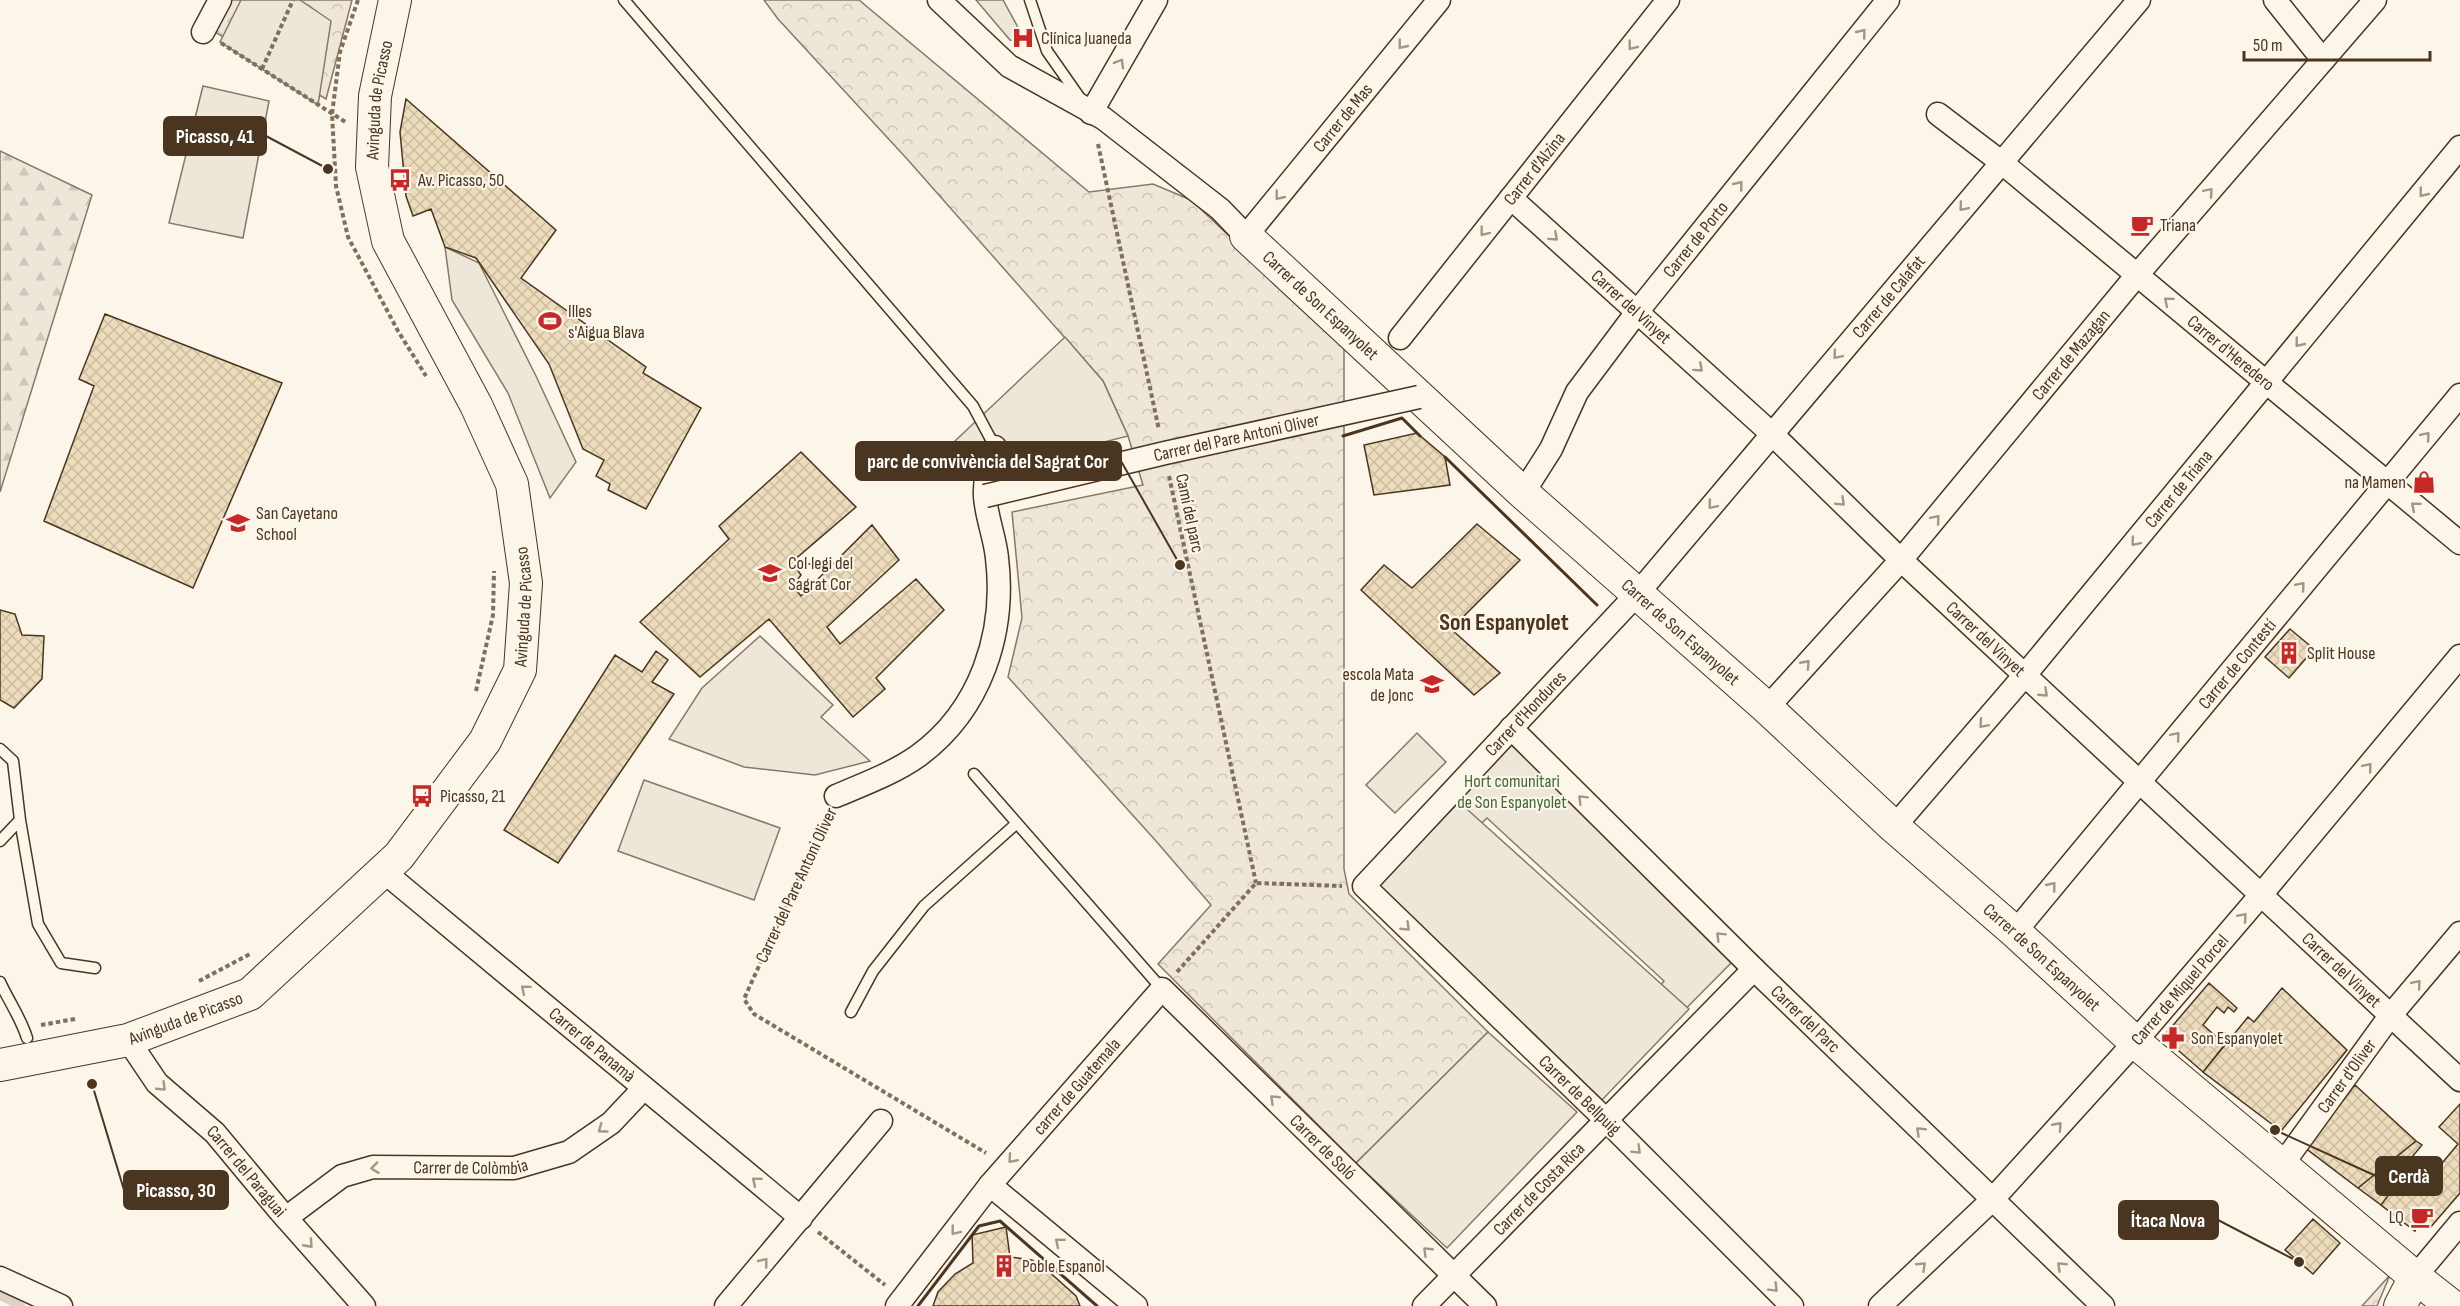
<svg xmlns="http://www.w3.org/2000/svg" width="2460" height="1306" font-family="'Sofia Sans Condensed',sans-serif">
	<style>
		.green { fill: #ede6d9; stroke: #887966; stroke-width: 1.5 }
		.forest { fill: url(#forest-firs); stroke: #887966; stroke-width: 1.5 }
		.park { fill: url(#park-crowns); stroke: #887966; stroke-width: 1.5 }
		.parking { fill: #ede7d9; stroke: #887966; stroke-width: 1.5 }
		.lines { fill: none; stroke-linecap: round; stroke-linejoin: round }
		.stream { stroke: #dcd4c6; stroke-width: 8 }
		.building { fill: url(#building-cross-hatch); stroke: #4a3520; stroke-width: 1.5 }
		.lane-casing { stroke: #4a3520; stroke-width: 13 }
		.street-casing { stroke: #4a3520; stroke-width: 25 }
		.secondary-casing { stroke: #4a3520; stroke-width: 34 }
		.path { stroke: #7f6f5c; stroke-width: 4; stroke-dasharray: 4.5 3; stroke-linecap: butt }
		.lane { stroke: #fbf6e9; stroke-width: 10 }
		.street { stroke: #fbf6e9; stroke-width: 22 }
		.secondary { stroke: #fbf6e9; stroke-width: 32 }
		.street-bridge-casing { stroke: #4a3520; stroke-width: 25; stroke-linecap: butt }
		.street-bridge { stroke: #fbf6e9; stroke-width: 22 }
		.wall { stroke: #4a3520; stroke-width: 3 }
		.oneway { stroke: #a29684 }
		.labels { text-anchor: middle; stroke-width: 4.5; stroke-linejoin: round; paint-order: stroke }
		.poi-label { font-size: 18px; fill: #4a3520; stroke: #fbf6e9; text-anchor: start }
		.street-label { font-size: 18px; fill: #4a3520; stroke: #fbf6e9 }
		.park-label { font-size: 18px; fill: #436837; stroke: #fbf6e9 }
		.district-label { font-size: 24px; font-weight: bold; fill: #4a3520; stroke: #fbf6e9 }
		.leader { fill: none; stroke: #4a3520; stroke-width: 2 }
		.callout-dot { fill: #4a3520; stroke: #fbf6e9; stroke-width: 2 }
		.callout { fill: #4a3520; stroke: #4a3520; stroke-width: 2 }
		.callout-label { font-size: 20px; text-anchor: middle; font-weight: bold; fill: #fff }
	</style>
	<defs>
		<pattern id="forest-firs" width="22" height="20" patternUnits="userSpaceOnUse" patternTransform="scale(1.5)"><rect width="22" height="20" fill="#ede6d9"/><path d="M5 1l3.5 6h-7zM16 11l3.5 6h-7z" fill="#cdc6ba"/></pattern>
		<pattern id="park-crowns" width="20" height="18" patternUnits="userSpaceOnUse" patternTransform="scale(1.5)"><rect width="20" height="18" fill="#ede6d9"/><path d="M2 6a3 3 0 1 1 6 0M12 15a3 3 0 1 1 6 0" fill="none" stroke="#cdc6ba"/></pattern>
		<pattern id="building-cross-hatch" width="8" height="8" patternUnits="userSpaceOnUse" patternTransform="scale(1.5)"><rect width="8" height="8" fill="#ecdcbc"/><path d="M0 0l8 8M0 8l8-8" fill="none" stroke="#ccbda1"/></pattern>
	</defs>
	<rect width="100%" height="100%" fill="#fbf6e9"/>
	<path class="green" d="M203,86l66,15 -26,137 -74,-15z
		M1417,733l29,29 -51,51 -29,-28z
		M1511,738l223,222 -107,108 19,-66 18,-21 -177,-163 -15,15 -50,31 -16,-13z
		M644,780l136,48 -26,72 -136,-49z"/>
	<path class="forest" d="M0,151l92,44 -92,297z"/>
	<path class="park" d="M231,0h121l-26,99 -111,-67z
		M764,0h95l230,192 64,-8 38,16 153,144v525l5,25 139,138 -132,131 -198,-199 53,-59 -55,-64 -148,-164 14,-59 -10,-106 131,-27 -15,-49 -25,-55 -195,-221 -130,-141z
		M2390,1275l-13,31h-15z"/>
	<path class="parking" d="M241,0h59l31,21 -13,84 -98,-63z
		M976,0h27l23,42 -16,-2z
		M445,247l34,16 57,113 40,86 -26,36 -42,-105 -56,-93z
		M1065,337l38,44 25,55 -163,41 -10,-36z
		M760,636l73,69 -12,12 49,44 -55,14 -71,-8 -75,-28 33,-51z
		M1459,802l230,207 -87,91 -223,-215z
		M1488,1032l89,80 -130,136 -91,-85z"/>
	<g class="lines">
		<path class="stream" d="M0,1296l21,10"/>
	</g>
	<path class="building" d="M406,99l150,131 -35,48 125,89 -3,6 58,35 -55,101 -38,-19 2,-6 -14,-8 8,-16 -21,-11 -34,-85 -73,-106 -31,-11 -14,-38 -18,7 -7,-20 -6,-64z
		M105,314l177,69 -89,205 -149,-67 50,-135 -15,-7z
		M1417,433l28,24 5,28 -76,10 -10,-50z
		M801,452l55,55 -64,55 9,13 -8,11 8,10 71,-71 27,35 -72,67 13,17 76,-65 28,31 -68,68 9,11 -32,28 -84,-98 -69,58 -60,-55 89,-83 -10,-13z
		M1477,524l43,36 -69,69 49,44 -26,22 -113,-105 23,-25 28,23z
		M0,610l15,4 7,21 22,1 -2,43 -28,29 -14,-8z
		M2290,629l24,20 -25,29 -24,-21z
		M656,651l12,9 -16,22 22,12 -116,169 -54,-33 111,-175 27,17z
		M2209,983l28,25 -3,4 -6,-5 -4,6 -7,-6 -14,18 17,15 5,-7 5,5 -27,34 -40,-35z
		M2282,988l65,62 -66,81 -78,-59 45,-55 6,5z
		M2355,1085l61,56 -58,47 -54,-41z
		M2460,1104v89l-31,36h-13l-1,2 -34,-26 20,-27 17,14 40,-48 -19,-17z
		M2416,1141l6,4 -20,24 4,3 -25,33 -23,-17z
		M2313,1219l27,24 -27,31 -28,-24z
		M1006,1227l4,30 22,3 14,9 30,27 4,10h-147l5,-14 17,-18 18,-11 -1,-28z"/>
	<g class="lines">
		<g class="lane-casing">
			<path id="lane" d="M624,0l349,406 22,41
				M1030,0l17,51 35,50
				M0,749l13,12 7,59 -20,21
				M974,774l188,215
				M20,820l18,104 23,39 34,5
				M0,982c8,18 21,36 27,56
				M851,1012l22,-41 51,-65 93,-83"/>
		</g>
		<g class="street-casing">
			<g id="street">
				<path id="s1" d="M939,0l70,66 94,52 117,91 26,27 193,-236"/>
				<path d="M2275,0l48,60"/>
				<path d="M203,32l17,-32"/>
				<path d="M1091,113l65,-113"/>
				<path id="s2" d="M1938,114l63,48 459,381"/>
				<path id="s3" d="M1511,198l260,235 130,127 559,520"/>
				<path id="s4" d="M1400,338l268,-338"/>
				<path id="s5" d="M1523,493l28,-44 26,-57 60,-80 251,-312"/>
				<path id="s6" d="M1767,708l134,-148 236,-285 238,-275"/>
				<path id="s7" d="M1511,728l243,241 349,337"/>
				<path d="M836,796c28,-12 58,-23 82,-40 63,-46 88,-123 79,-198 -2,-21 -11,-42 -12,-62 -1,-17 4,-34 10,-49"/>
				<path id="s8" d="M1894,827l131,-152 435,-528"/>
				<path id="s9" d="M383,871l418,347"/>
				<path id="s10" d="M2015,932l445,-537"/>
				<path id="s11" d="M128,1040l29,43 58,50 64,77 85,96"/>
				<path id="s12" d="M2282,1165l108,-149 70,-83"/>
				<path d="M990,1185l146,121"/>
				<path id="s13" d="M286,1218l56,-42 31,-9 141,1 55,-16 42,-29 33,-35"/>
				<path d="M2415,1277l45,-54"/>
				<path d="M0,1278l61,28"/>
				<path d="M726,1306l155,-185"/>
				<path id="s14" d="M897,1306l93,-121 172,-196 323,317"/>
				<path id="s15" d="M1424,1306l330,-337"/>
				<path id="s16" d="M1792,1306l-186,-186 -242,-234 274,-293 501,-593"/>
				<path id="s17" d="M1880,1306l112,-106 143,-158 125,-146 200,-240"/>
			</g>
		</g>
		<g class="secondary-casing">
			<g id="secondary">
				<path id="s18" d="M1246,236l277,257 244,215 127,119 121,105 120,110 280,235 37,29"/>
				<path id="s19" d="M0,1065l128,-25 122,-46 149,-138 86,-115 35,-71 6,-87 -14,-99 -36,-79 -88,-164 -16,-74 3,-71 20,-96"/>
				<path d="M2400,1306l15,-29"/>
			</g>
		</g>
		<path class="path" d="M358,0l-18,52 -8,62 4,72 12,51 50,94 28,45
			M221,43l126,80
			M262,69l31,-69
			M1098,144l61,286
			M1169,476l87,407
			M476,691l17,-76 1,-44
			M827,816l-83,183 10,15 232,139
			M1177,972l79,-89 86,3
			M199,981l51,-27
			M41,1025l34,-6
			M818,1232l67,53"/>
		<use href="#lane" class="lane"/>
		<use href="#street" class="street"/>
		<use href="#secondary" class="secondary"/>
		<g class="street-bridge-casing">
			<g id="street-bridge">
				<path id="s20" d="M985,496l180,-43 254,-56"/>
			</g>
		</g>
		<use href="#street-bridge" class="street-bridge"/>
		<path class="wall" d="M1343,436l59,-18 18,18
			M1445,457l152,148
			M918,1306l61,-80 21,-5 97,85"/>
	</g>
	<defs><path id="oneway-chevron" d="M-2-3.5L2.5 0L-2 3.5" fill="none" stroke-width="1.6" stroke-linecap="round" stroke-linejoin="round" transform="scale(1.5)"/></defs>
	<g class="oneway">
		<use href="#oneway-chevron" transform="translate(1862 33) rotate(-51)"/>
		<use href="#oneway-chevron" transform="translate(1402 45) rotate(129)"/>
		<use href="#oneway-chevron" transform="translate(1632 46) rotate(128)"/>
		<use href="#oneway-chevron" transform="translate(1120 63) rotate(-60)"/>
		<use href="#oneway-chevron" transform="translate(1739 185) rotate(-51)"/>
		<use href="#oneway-chevron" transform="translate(2209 192) rotate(-49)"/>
		<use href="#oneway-chevron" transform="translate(2423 193) rotate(129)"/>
		<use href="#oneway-chevron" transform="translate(1279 196) rotate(129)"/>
		<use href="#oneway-chevron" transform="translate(1963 207) rotate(130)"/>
		<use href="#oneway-chevron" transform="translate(1484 232) rotate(128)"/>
		<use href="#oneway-chevron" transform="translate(1554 237) rotate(42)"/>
		<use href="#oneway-chevron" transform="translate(2168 301) rotate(-140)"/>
		<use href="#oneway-chevron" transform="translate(2299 343) rotate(129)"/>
		<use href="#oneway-chevron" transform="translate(1837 355) rotate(130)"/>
		<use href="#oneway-chevron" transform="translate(1699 368) rotate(42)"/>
		<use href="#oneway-chevron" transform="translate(2426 436) rotate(-50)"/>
		<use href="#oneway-chevron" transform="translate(1841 502) rotate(44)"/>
		<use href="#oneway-chevron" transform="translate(1712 505) rotate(130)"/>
		<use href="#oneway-chevron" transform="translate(2415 506) rotate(-140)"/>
		<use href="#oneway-chevron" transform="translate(1936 519) rotate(-50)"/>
		<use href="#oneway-chevron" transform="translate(2135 542) rotate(130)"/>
		<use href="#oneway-chevron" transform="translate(2301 586) rotate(-50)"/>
		<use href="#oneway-chevron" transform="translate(1806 664) rotate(-48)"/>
		<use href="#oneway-chevron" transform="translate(2044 693) rotate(43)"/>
		<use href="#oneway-chevron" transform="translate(1983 724) rotate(131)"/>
		<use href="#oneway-chevron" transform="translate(2176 736) rotate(-50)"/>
		<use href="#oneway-chevron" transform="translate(2368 767) rotate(-50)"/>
		<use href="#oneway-chevron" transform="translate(1582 799) rotate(-135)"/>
		<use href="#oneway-chevron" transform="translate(2052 886) rotate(-51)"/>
		<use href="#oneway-chevron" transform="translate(2243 917) rotate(-49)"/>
		<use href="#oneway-chevron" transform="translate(1406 927) rotate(44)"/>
		<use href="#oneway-chevron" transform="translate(1720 936) rotate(-135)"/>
		<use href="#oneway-chevron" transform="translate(2417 984) rotate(-50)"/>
		<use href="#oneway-chevron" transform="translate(525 989) rotate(-140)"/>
		<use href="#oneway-chevron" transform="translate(162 1087) rotate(44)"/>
		<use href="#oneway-chevron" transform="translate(1274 1099) rotate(-136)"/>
		<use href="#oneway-chevron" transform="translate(2058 1126) rotate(-48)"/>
		<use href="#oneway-chevron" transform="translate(602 1129) rotate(144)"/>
		<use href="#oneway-chevron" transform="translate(1920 1131) rotate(-136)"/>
		<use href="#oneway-chevron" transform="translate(1637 1150) rotate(45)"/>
		<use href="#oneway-chevron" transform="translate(1012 1159) rotate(131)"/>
		<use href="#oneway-chevron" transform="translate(375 1168) rotate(173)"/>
		<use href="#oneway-chevron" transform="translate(756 1181) rotate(-140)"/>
		<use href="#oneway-chevron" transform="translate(955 1231) rotate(128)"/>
		<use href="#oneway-chevron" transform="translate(1059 1242) rotate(-140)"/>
		<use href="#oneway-chevron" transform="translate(309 1244) rotate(48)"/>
		<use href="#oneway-chevron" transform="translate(1427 1251) rotate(-136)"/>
		<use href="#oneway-chevron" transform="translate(764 1262) rotate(-51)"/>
		<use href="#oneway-chevron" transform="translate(1922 1266) rotate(-44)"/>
		<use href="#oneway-chevron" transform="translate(2061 1266) rotate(-136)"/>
		<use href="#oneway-chevron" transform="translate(1774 1288) rotate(45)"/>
	</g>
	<defs>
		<g id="hospital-bare" transform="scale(1.8)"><path d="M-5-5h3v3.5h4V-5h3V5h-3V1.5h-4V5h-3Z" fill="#c62828" stroke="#fbf6e9" stroke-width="2.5" paint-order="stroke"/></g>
		<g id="bus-bare" transform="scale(1.8)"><path d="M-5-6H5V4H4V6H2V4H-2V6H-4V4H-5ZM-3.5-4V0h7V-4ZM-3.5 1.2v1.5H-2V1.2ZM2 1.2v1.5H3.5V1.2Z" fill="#c62828" stroke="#fbf6e9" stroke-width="2.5" paint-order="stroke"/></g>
		<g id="cafe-bare" transform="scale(1.8)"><path d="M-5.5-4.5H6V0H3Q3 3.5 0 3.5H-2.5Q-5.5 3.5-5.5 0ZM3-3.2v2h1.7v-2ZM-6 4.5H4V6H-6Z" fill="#c62828" stroke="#fbf6e9" stroke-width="2.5" paint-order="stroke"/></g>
		<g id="stadium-bare" transform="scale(1.8)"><path d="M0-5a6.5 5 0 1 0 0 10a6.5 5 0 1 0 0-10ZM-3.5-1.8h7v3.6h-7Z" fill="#c62828" stroke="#fbf6e9" stroke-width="2.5" paint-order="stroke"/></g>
		<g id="shop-bare" transform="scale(1.8)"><path d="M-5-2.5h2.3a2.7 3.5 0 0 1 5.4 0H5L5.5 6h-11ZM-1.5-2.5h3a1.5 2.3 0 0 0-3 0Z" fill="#c62828" stroke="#fbf6e9" stroke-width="2.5" paint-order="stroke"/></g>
		<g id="school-bare" transform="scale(1.8)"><path d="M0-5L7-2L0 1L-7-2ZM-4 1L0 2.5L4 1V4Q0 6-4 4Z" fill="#c62828" stroke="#fbf6e9" stroke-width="2.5" paint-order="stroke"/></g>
		<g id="building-bare" transform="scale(1.8)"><path d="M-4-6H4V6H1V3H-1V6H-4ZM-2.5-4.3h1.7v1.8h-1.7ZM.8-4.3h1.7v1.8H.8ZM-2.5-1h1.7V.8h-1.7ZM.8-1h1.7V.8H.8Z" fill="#c62828" stroke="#fbf6e9" stroke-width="2.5" paint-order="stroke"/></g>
		<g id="pharmacy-bare" transform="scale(1.8)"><path d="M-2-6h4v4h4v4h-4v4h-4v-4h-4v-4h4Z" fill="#c62828" stroke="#fbf6e9" stroke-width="2.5" paint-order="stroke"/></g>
	</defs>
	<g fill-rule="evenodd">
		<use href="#hospital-bare" x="1023" y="38"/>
		<use href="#bus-bare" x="400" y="180"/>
		<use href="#cafe-bare" x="2142" y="225"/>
		<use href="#stadium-bare" x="550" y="321"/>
		<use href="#shop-bare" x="2424" y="482"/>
		<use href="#school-bare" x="238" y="523"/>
		<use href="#school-bare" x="770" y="573"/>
		<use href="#building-bare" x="2289" y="653"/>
		<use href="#school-bare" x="1432" y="684"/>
		<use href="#bus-bare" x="422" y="796"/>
		<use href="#pharmacy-bare" x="2173" y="1038"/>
		<use href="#cafe-bare" x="2422" y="1217"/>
		<use href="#building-bare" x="1004" y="1266"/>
	</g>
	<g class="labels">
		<g class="poi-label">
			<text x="1041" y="44">Clínica Juaneda</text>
			<text x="418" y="186">Av. Picasso, 50</text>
			<text x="2160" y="231">Triana</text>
			<text x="568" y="317">Illes<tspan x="568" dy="21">s'Aigua Blava</tspan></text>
			<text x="2406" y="488" text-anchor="end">na Mamen</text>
			<text x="256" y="519">San Cayetano<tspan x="256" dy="21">School</tspan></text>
			<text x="788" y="569">Col·legi del<tspan x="788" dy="21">Sagrat Cor</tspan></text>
			<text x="2307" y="659">Split House</text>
			<text x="1414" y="680" text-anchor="end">escola Mata<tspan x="1414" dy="21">de Jonc</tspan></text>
			<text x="440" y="802">Picasso, 21</text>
			<text x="2191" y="1044">Son Espanyolet</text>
			<text x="2404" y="1223" text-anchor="end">LQ</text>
			<text x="1022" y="1272">Poble Espanol</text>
		</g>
		<g class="street-label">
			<text dy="6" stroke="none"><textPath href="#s19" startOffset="1290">Avinguda de Picasso</textPath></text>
			<text dy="6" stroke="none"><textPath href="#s1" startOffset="542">Carrer de Mas</textPath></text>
			<text dy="6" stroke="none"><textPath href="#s4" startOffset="216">Carrer d'Alzina</textPath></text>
			<text dy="6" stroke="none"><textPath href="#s5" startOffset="308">Carrer de Porto</textPath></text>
			<text dy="6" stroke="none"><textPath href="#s16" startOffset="1389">Carrer de Calafat</textPath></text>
			<text dy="6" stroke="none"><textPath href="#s18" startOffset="102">Carrer de Son Espanyolet</textPath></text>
			<text dy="6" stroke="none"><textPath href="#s3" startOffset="162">Carrer del Vinyet</textPath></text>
			<text dy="6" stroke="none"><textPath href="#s2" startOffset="378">Carrer d'Heredero</textPath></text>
			<text dy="6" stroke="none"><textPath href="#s6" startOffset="466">Carrer de Mazagan</textPath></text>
			<text dy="6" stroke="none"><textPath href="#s20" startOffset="258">Carrer del Pare Antoni Oliver</textPath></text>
			<text dy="6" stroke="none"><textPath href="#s8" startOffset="442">Carrer de Triana</textPath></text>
			<text transform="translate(1190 513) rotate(78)" y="6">Camí del parc</text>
			<text dy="6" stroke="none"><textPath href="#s19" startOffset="750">Avinguda de Picasso</textPath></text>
			<text dy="6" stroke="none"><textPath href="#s18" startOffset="588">Carrer de Son Espanyolet</textPath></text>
			<text dy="6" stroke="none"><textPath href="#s3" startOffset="648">Carrer del Vinyet</textPath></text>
			<text dy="6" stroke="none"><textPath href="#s10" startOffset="348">Carrer de Contestí</textPath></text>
			<text dy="6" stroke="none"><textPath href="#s16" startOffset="836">Carrer d'Hondures</textPath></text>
			<text transform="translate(796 885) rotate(-65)" y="6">Carrer del Pare Antoni Oliver</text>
			<text dy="6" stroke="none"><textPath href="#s18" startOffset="1074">Carrer de Son Espanyolet</textPath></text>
			<text dy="6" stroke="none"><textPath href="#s3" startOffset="1134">Carrer del Vinyet</textPath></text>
			<text dy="6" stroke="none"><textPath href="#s17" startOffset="436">Carrer de Miquel Porcel</textPath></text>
			<text dy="6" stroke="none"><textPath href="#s19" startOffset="192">Avinguda de Picasso</textPath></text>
			<text dy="6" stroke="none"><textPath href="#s7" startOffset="414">Carrer del Parc</textPath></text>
			<text dy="6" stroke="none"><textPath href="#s9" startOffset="272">Carrer de Panamà</textPath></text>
			<text dy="6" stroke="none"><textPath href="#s12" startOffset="110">Carrer d'Oliver</textPath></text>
			<text dy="6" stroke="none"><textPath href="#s14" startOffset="284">carrer de Guatemala</textPath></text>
			<text transform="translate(1580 1095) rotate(44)" y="6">Carrer de Bellpuig</text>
			<text dy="6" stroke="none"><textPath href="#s14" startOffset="639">Carrer de Soló</textPath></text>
			<text dy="6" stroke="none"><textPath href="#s13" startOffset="200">Carrer de Colòmbia</textPath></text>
			<text dy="6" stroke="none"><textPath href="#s11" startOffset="178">Carrer del Paraguai</textPath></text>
			<text dy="6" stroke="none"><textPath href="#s15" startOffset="164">Carrer de Costa Rica</textPath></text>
		</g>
		<g class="park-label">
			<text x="1512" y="787">Hort comunitari<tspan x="1512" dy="21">de Son Espanyolet</tspan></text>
		</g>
		<g class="district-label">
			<text x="1504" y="630">Son Espanyolet</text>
		</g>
	</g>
	<path class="leader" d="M328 169L266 136M1180 565L1121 461M2275 1130L2376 1176M92 1084L124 1190M2299 1262L2218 1220"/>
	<g class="callout-dot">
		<circle cx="328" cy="169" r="6"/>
		<circle cx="1180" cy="565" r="6"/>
		<circle cx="2275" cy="1130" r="6"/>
		<circle cx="92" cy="1084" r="6"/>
		<circle cx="2299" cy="1262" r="6"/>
	</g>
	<g class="callout">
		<rect x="164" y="117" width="102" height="38" rx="6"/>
		<rect x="856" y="442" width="265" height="38" rx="6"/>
		<rect x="2376" y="1157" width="66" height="38" rx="6"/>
		<rect x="124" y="1171" width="104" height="38" rx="6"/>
		<rect x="2119" y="1201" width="99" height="38" rx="6"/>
	</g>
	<g class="callout-label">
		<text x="215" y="143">Picasso, 41</text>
		<text x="988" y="468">parc de convivència del Sagrat Cor</text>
		<text x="2409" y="1183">Cerdà</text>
		<text x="176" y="1197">Picasso, 30</text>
		<text x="2168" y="1227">Ítaca Nova</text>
	</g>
	<path d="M2244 51v9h186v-9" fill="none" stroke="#4a3520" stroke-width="3"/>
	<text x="2253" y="51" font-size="18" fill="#4a3520" stroke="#fbf6e9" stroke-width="4.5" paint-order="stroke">50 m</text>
</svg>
